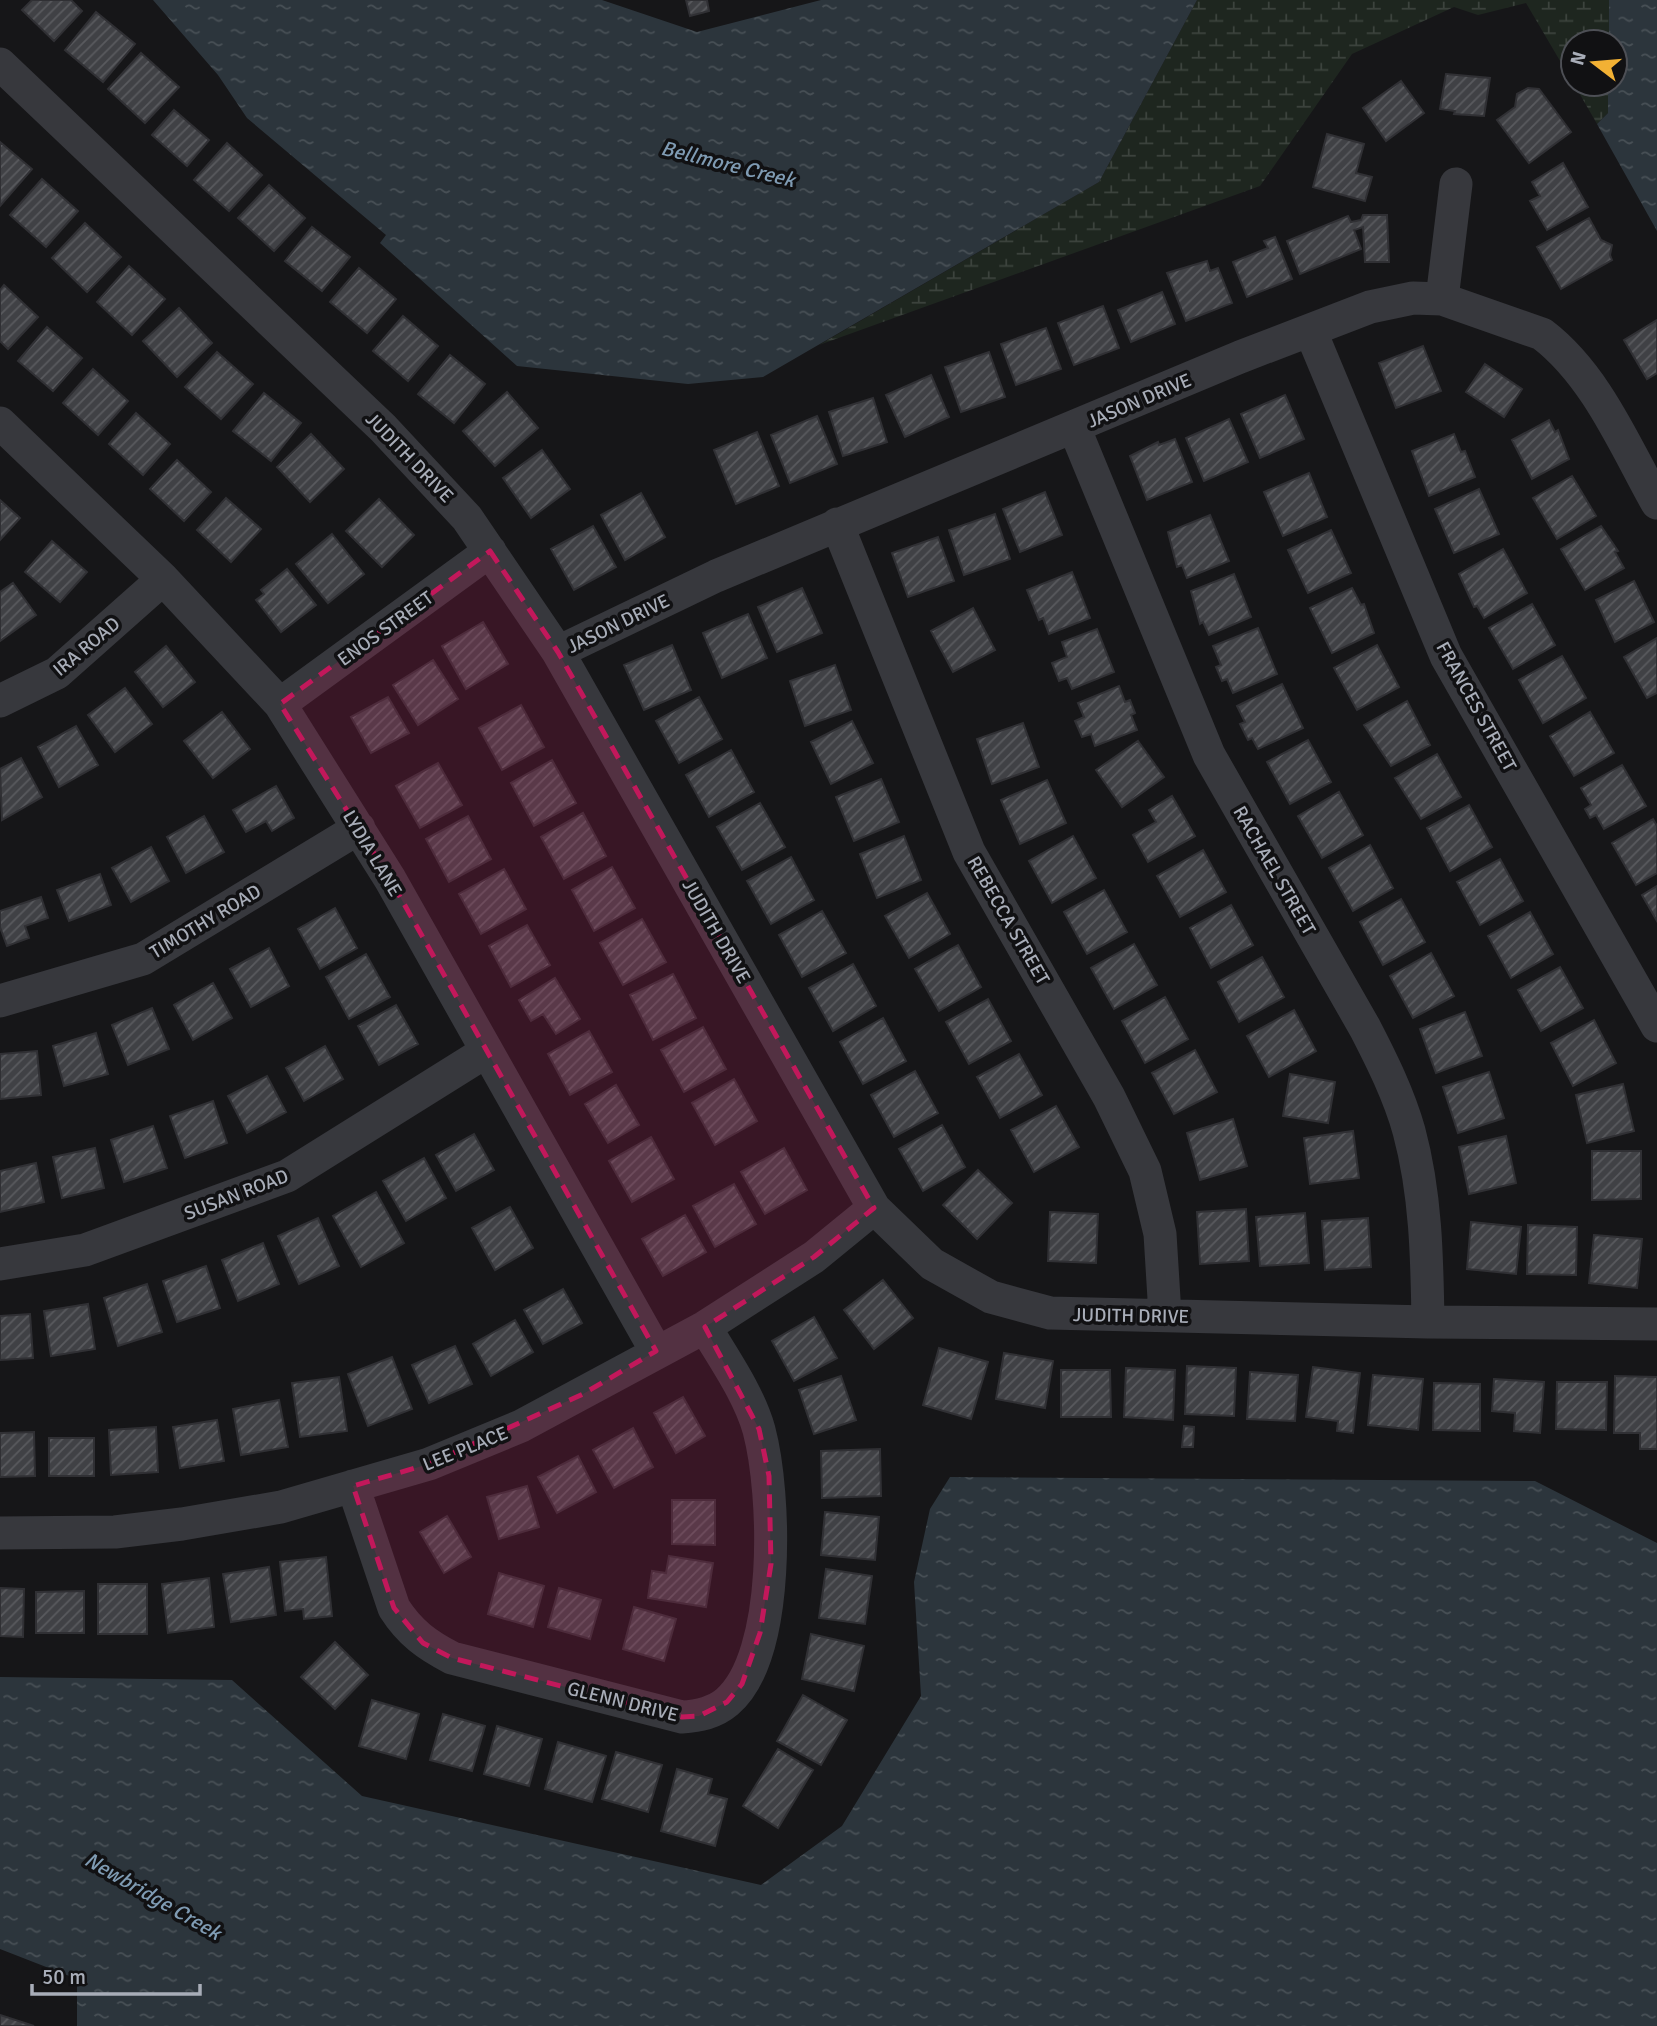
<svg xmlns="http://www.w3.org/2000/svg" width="1657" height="2026" font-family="Signika,sans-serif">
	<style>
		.wetland { fill: url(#wetland-marsh) }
		.water { fill: url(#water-ripples) }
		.building { fill: url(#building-hatch); stroke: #303034; stroke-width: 2 }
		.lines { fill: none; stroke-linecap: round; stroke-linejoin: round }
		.minor { stroke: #37383d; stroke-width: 33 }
		.marked { fill: #c2185b; fill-opacity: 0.2; stroke: #c2185b; stroke-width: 5; stroke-dasharray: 14 9; stroke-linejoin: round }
		.labels { text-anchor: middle; stroke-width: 7; stroke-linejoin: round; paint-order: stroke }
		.street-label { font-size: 19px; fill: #a8adb8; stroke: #111113 }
		.water-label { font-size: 21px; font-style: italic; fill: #7f9bb3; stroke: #111113 }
	</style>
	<defs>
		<pattern id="wetland-marsh" width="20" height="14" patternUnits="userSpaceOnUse" patternTransform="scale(1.75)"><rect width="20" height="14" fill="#1e261f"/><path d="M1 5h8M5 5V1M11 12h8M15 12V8" fill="none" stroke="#3c433d"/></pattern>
		<pattern id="water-ripples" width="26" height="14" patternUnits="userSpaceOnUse" patternTransform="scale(1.75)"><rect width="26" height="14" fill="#2c353c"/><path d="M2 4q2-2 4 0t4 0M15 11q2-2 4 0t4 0" fill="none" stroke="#485056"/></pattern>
		<pattern id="building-hatch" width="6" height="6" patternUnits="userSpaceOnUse" patternTransform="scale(1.75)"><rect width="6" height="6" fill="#404145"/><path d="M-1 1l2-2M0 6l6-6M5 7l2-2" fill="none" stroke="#595a5e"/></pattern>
	</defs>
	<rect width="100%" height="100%" fill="#161618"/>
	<path class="wetland" d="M1197,0h412v42h-36v41l-47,-80 -48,12 -24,-8 -102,47 -92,132 -441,159 280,-163z
		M1574,84h34v29l-11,11z"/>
	<path class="water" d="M153,0h449l95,32 124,-32h376l-98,182 -336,195 -75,7 -171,-18 -137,-123 6,-8 -139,-117 -29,-43z
		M1609,0h48v231l-60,-107 11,-11v-29h7v-42h-6z
		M950,1477l585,4 122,62v483h-1580v-47l-77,-30v-272l232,3 130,116 399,89 81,-59 79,-130 -7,-114 16,-73z"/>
	<path class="building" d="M32,0h39l11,11 -28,30 -32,-31z
		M686,0h21l2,11 -19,5z
		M96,12l39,32 -32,38 -38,-32z
		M141,53l38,34 -34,36 -37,-34z
		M1446,74l44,4 -6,38 -30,-2 1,-3 -15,-2z
		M1401,81l23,32 -38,28 -23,-33z
		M1528,88l11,1 32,43 -42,31 -32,-43 18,-13 2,-13z
		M174,110l35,30 -22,26 -35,-31z
		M1327,134l37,10 -8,29 16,4 -7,24 -52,-14z
		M0,142l32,27 -32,37z
		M227,143l35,32 -33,36 -35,-31z
		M1563,163l25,44 -41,23 -17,-29 10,-5 -8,-14z
		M42,179l36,32 -32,36 -36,-32z
		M269,185l36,33 -31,33 -36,-33z
		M1363,215h24l2,47h-24l-2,-35 -9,3 7,19 -61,25 -13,-33 61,-25 3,6 10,-2z
		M1589,218l12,22 11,5 -2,10 2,5 -51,29 -24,-42z
		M85,223l36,34 -34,35 -35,-34z
		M312,227l38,30 -28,34 -37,-30z
		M1275,237l17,42 -45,18 -14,-35 35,-14 -4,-7z
		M1207,261l3,10 8,-3 14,35 -46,18 -19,-48z
		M129,266l36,33 -33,36 -35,-33z
		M359,268l37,31 -29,34 -37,-31z
		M4,285l34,32 -30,32 -8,-8v-51z
		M1162,292l13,32 -44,18 -13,-32z
		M1103,306l16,42 -45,17 -16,-42z
		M179,308l33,35 -35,34 -34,-36z
		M403,316l35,30 -30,35 -35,-30z
		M1657,320v53l-10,6 -23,-39z
		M47,327l35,31 -29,33 -35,-30z
		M1046,328l15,41 -45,16 -15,-41z
		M1423,346l18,45 -45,17 -17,-45z
		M217,352l36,32 -32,35 -36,-32z
		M989,352l16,45 -44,15 -16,-45z
		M450,355l35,29 -31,39 -36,-29z
		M1485,364l37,25 -18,28 -38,-25z
		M93,369l35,32 -30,34 -35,-32z
		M931,375l18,42 -44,20 -19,-42z
		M507,392l31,36 -43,38 -32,-35z
		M264,393l37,30 -30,38 -38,-30z
		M1285,395l19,44 -44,19 -19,-44z
		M873,398l14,44 -44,14 -14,-44z
		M136,413l34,31 -27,31 -34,-31z
		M817,416l20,48 -47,19 -19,-48z
		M1229,419l19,43 -44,19 -18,-43z
		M1549,420l6,12 3,-2 11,29 -37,20 -20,-39z
		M757,432l22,54 -43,18 -22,-54z
		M311,434l33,35 -34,33 -33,-35z
		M1454,434l7,18 4,-1 10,26 -46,19 -17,-45z
		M1175,439l17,43 -45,18 -17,-44 28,-14 1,3z
		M542,450l28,39 -39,29 -28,-40z
		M177,460l34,32 -27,29 -34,-32z
		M1309,473l18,44 -44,19 -19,-44z
		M1572,476l24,40 -39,23 -24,-41z
		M1479,489l20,45 -45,19 -19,-44z
		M1045,492l17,43 -42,17 -17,-43z
		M641,493l24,44 -40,23 -24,-45z
		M226,498l35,31 -30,33 -34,-32z
		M379,499l35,36 -32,32 -36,-36z
		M0,500l20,18 -20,22z
		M995,514l15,45 -46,16 -15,-45z
		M1210,515l19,46 -42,17 -5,-13 -5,2 -9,-35z
		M593,526l23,41 -42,23 -23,-41z
		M1601,526l17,25 -3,1 9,16 -39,22 -24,-41z
		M1331,530l20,43 -43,20 -20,-43z
		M332,534l32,40 -36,29 -32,-39z
		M938,537l16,44 -46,16 -16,-44z
		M52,541l35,31 -27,30 -35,-30z
		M1503,549l24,44 -43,25 -7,-12 -3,1 -15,-33z
		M287,569l29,36 -35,27 -25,-32 8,-6 -3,-4z
		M1072,572l18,46 -41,16 -6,-16 -4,2 -12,-30z
		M1234,574l17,43 -42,18 -6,-13 -3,2 -9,-33z
		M1634,581l20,41 -39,20 -19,-42z
		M13,583l23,32 -36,26v-49z
		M802,588l20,45 -45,19 -19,-45z
		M1352,588l9,17 3,-1 10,29 -42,20 -22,-45z
		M1532,604l23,41 -42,24 -24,-41z
		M973,608l22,42 -42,22 -22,-41z
		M748,614l19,44 -45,20 -19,-45z
		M483,622l25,42 -42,25 -24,-43z
		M1258,628l19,46 -44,19 -6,-14 -5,2 -6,-14 5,-2 -8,-19z
		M1097,629l17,43 -42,17 -5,-11 -8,3 -7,-18 15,-6 -5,-15z
		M1657,638v55l-10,5 -23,-41z
		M672,645l19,45 -47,20 -20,-45z
		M1377,645l22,42 -42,23 -23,-42z
		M166,646l29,36 -32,25 -28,-35z
		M1562,656l24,42 -43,25 -24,-43z
		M433,660l25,39 -40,26 -25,-40z
		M835,665l16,45 -46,16 -15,-45z
		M1282,684l21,44 -45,21 -6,-11 -4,2 -8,-16 5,-2 -8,-16z
		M1119,686l6,16 5,-2 5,13 -4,2 6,15 -42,16 -4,-12 -9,3 -7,-16 9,-4 -6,-14z
		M125,688l27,36 -37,28 -27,-37z
		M388,697l21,36 -38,20 -20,-36z
		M699,697l23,42 -43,24 -23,-42z
		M1407,701l23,44 -39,21 -27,-41z
		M521,705l23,42 -42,23 -23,-42z
		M222,712l28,37 -37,29 -29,-37z
		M1590,712l24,41 -40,23 -24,-40z
		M852,721l21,42 -42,21 -20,-42z
		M1023,723l16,44 -47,17 -15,-45z
		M76,726l22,39 -39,22 -21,-40z
		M1308,740l23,42 -41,22 -23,-42z
		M1138,741l26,36 -42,30 -26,-37z
		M731,750l23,42 -45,25 -23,-42z
		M1437,754l24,43 -40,22 -26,-41z
		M21,758l21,39 -40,23 -2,-51z
		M552,760l24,43 -42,23 -23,-43z
		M438,763l24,42 -42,23 -24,-42z
		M1622,765l24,41 -42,23 -8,-14 -6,3 -5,-9 6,-4 -10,-17z
		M881,779l18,43 -45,19 -18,-44z
		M1047,780l19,43 -46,21 -19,-44z
		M276,786l18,32 -22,13 -6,-10 -20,11 -13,-22z
		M1339,792l24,43 -41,23 -24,-42z
		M1172,796l23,40 -47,26 -15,-27 23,-13 -7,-12z
		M760,803l25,44 -43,23 -25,-43z
		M1469,805l23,42 -42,24 -23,-43z
		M583,813l23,43 -42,23 -23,-42z
		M204,816l20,36 -38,21 -19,-36z
		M468,816l23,43 -42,23 -23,-43z
		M1653,819l4,7v47l-21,12 -24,-42z
		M904,836l17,44 -44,18 -17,-44z
		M1073,836l23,42 -44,25 -23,-42z
		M1370,845l23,43 -40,23 -24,-43z
		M151,847l18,34 -38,21 -19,-34z
		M1203,850l23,42 -46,25 -23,-41z
		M791,857l23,43 -43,24 -24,-43z
		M1500,859l23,42 -43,24 -23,-43z
		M612,867l23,41 -41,23 -22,-41z
		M504,869l22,40 -45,25 -22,-40z
		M100,874l11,31 -42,16 -12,-31z
		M1657,886v35l-15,-26z
		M1104,890l23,42 -40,22 -23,-42z
		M927,893l23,41 -41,24 -24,-42z
		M41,897l7,21 -23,8 4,12 -22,8 -7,-19v-16z
		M1401,899l24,43 -42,23 -23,-43z
		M1231,905l22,40 -42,23 -21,-40z
		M335,908l22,40 -37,21 -22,-40z
		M822,911l24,42 -44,24 -23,-42z
		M1530,912l23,42 -42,24 -23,-42z
		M642,919l24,43 -43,23 -23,-42z
		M527,925l23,40 -39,22 -22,-41z
		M1134,944l23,41 -43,24 -23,-41z
		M958,945l23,42 -42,24 -24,-42z
		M269,948l20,38 -38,21 -21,-38z
		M1431,953l23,43 -41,22 -23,-42z
		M366,954l24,43 -41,22 -23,-42z
		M1262,957l22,40 -45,25 -21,-40z
		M853,964l23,42 -43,25 -24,-43z
		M1560,967l23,41 -42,23 -23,-41z
		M673,974l23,44 -43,22 -23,-45z
		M555,978l25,41 -24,15 -13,-20 -12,7 -12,-21z
		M213,983l19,35 -39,22 -19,-35z
		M1165,997l23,42 -43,24 -23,-42z
		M988,999l23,42 -42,23 -23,-42z
		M396,1005l22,39 -39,21 -21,-39z
		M152,1008l17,41 -41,16 -16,-40z
		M1294,1010l22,41 -47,26 -22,-41z
		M1465,1012l17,44 -46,17 -16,-44z
		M883,1018l23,43 -43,23 -23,-42z
		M1594,1020l22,43 -43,23 -22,-43z
		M703,1027l23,42 -42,23 -23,-42z
		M589,1031l23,41 -42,23 -22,-41z
		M96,1033l12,41 -44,12 -11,-40z
		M325,1046l18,33 -39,22 -18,-33z
		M1195,1050l22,42 -43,22 -22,-41z
		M37,1051l4,44 -41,4v-45z
		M1019,1054l23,41 -42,23 -23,-41z
		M915,1071l23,42 -44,24 -23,-42z
		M1489,1072l15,46 -46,15 -15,-46z
		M1290,1074l45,8 -7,41 -45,-7z
		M267,1076l19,36 -39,21 -19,-37z
		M734,1079l23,42 -42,24 -23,-42z
		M1623,1084l11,47 -47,12 -11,-48z
		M616,1085l23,40 -31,18 -23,-39z
		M213,1101l14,42 -42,15 -15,-42z
		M1056,1106l23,41 -45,25 -23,-42z
		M1233,1119l14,47 -47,14 -13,-47z
		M942,1125l23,42 -42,24 -24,-42z
		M153,1126l14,42 -43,14 -13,-42z
		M1353,1131l6,47 -49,6 -6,-46z
		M474,1134l20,36 -38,21 -20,-36z
		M1506,1136l10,47 -47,11 -10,-47z
		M651,1137l23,42 -42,23 -23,-41z
		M95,1148l9,40 -42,10 -9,-41z
		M784,1148l23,42 -42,24 -24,-42z
		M1592,1151h49v48l-49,1z
		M424,1158l22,40 -40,23 -23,-40z
		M36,1163l8,39 -44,10v-41z
		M978,1170l34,33 -35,36 -34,-34z
		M734,1184l22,40 -41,23 -22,-41z
		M376,1192l28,51 -43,24 -28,-51z
		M510,1207l23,41 -38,22 -23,-42z
		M1246,1209l3,52 -49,3 -3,-52z
		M1050,1212l48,2 -2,49 -48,-2z
		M1305,1213l4,50 -49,3 -4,-49z
		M685,1215l21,37 -43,24 -21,-37z
		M318,1218l21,48 -40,18 -21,-48z
		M1368,1218l3,49 -46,3 -3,-49z
		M1471,1222l50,5 -5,47 -49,-5z
		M1528,1225l49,2 -1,48 -49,-1z
		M1594,1235l48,4 -5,49 -48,-5z
		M263,1243l16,41 -41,17 -16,-41z
		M206,1266l14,42 -43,14 -14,-41z
		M883,1280l30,38 -39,31 -30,-39z
		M147,1284l15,48 -44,14 -14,-48z
		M563,1289l19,34 -39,21 -19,-34z
		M88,1304l7,45 -44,7 -7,-45z
		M30,1314l3,44 -33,2v-44z
		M814,1317l23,41 -43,23 -22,-40z
		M515,1320l18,32 -42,24 -18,-32z
		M455,1346l17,38 -43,19 -17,-38z
		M939,1348l49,14 -17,57 -48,-14z
		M1004,1353l49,8 -8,47 -49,-9z
		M392,1357l20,52 -44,17 -20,-52z
		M1187,1366l49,2 -2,48 -49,-2z
		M1313,1367l47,6 -7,60 -16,-2 1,-10 -32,-4z
		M1126,1368l49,2 -2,50 -49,-3z
		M1061,1370h49l1,47h-50z
		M1250,1372l48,3 -3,46 -48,-2z
		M1373,1375l50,4 -5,51 -50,-5z
		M841,1376l15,44 -42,14 -15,-44z
		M1615,1376l42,1v72h-17v-16h-26z
		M339,1377l8,54 -47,6 -8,-54z
		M1494,1379l50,3 -4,51 -26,-2 1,-18 -23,-2z
		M1557,1382h50l-1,48 -50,-1z
		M1434,1383l46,1v47l-47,-1z
		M683,1397l22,39 -29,17 -22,-40z
		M279,1400l9,47 -47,8 -8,-46z
		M217,1420l7,41 -44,7 -7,-41z
		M1184,1426l10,1 -1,20h-11z
		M156,1427l2,45 -47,3 -2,-45z
		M633,1428l20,39 -39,21 -21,-38z
		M34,1432l1,44 -35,1v-44z
		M49,1438h45v38h-45z
		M880,1449l1,47 -59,2 -1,-47z
		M578,1456l18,36 -39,21 -19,-36z
		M527,1486l12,41 -40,12 -12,-42z
		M672,1500h43v45l-43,-1z
		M825,1512l54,5 -4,43 -54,-5z
		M447,1516l24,41 -27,16 -24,-41z
		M669,1556l44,7 -7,44 -58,-9 4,-27 14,2z
		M326,1557l6,59 -28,3 -1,-10 -18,2 -5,-49z
		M269,1567l7,48 -45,7 -8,-48z
		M826,1569l46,7 -7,48 -46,-6z
		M499,1573l45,13 -11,41 -45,-13z
		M209,1578l5,49 -46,6 -6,-49z
		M98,1584h49v50h-49z
		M0,1588l24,1 -1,48 -23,-1z
		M559,1588l42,12 -11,39 -42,-12z
		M84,1591v42h-48v-41z
		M634,1607l42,12 -12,42 -41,-12z
		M811,1634l53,12 -10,45 -52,-12z
		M335,1642l33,33 -33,34 -34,-32z
		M803,1695l44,25 -26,45 -44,-24z
		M372,1700l47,14 -13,45 -47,-13z
		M443,1714l42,12 -13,45 -42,-11z
		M497,1726l45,13 -13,47 -45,-12z
		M558,1742l48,14 -14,46 -47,-13z
		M778,1749l35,21 -35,58 -35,-22z
		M616,1752l46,13 -14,47 -46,-13z
		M677,1769l35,10 -4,15 19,5 -12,47 -54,-15z
		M0,2015l34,11h-34z"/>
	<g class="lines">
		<path class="minor" d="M0,64l383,364 84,90 91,134 316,556 58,56 59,33 59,16 378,9 229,2
			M1442,299l14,-115
			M1311,332l135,324 211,370
			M0,423l163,156 117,125 110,175 266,472
			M1074,427l135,328 156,273c17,33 34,67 44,103 17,63 18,127 19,191
			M837,524l132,328 140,245 36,74 15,63 5,81
			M558,652l158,-76 524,-219 130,-50 43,-9 29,1 100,35c54,41 83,112 115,169
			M0,701l57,-28 106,-94
			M280,704l210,-153
			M0,1001l143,-42 216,-131
			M0,1264l85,-14 202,-74 200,-125
			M353,1486l41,122c16,25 33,37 58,50l230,59c17,-1 32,-4 45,-15 54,-46 49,-208 32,-272 -10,-36 -35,-71 -54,-103
			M0,1533l115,-1 67,-8 99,-17 148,-43 92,-38 184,-99 109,-70 60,-49"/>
	</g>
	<path class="marked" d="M490,551l68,101 316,556 -60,49 -109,70 54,102 10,47 2,88 -11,69 -18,51 -15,18 -28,14 -17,1 -230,-59 -29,-15 -29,-35 -41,-122 76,-22 154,-70 73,-43 -266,-472 -110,-175z"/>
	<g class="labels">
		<g class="street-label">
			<text transform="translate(1139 400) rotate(-23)" y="7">JASON DRIVE</text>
			<text transform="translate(410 457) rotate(46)" y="7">JUDITH DRIVE</text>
			<text transform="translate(618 623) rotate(-26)" y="7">JASON DRIVE</text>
			<text transform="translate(385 628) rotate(-36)" y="7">ENOS STREET</text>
			<text transform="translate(86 646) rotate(-40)" y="7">IRA ROAD</text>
			<text transform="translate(1477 706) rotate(61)" y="7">FRANCES STREET</text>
			<text transform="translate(373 853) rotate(59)" y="7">LYDIA LANE</text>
			<text transform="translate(1275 870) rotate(60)" y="7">RACHAEL STREET</text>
			<text transform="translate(1009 920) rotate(60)" y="7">REBECCA STREET</text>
			<text transform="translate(205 921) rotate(-31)" y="7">TIMOTHY ROAD</text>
			<text transform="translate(717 931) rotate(60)" y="7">JUDITH DRIVE</text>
			<text transform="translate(236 1194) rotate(-21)" y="7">SUSAN ROAD</text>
			<text transform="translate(1131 1315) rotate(1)" y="7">JUDITH DRIVE</text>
			<text transform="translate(465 1448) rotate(-22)" y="7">LEE PLACE</text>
			<text transform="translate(623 1701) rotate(14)" y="7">GLENN DRIVE</text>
		</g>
		<g class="water-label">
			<text transform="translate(728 164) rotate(14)" y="7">Bellmore Creek</text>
			<text transform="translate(153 1896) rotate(30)" y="7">Newbridge Creek</text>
		</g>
	</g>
	<g transform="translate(1594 63) rotate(286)"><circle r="33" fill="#111113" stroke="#4d4f55" stroke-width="2"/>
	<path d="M0-5L12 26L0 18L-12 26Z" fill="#f2b134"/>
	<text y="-10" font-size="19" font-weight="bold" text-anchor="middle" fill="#a8adb8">N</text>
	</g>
	<path d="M32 1984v10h168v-10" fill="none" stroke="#a8adb8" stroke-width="3.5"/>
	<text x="42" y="1984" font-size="21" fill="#a8adb8" stroke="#111113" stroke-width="5" paint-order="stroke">50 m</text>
</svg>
